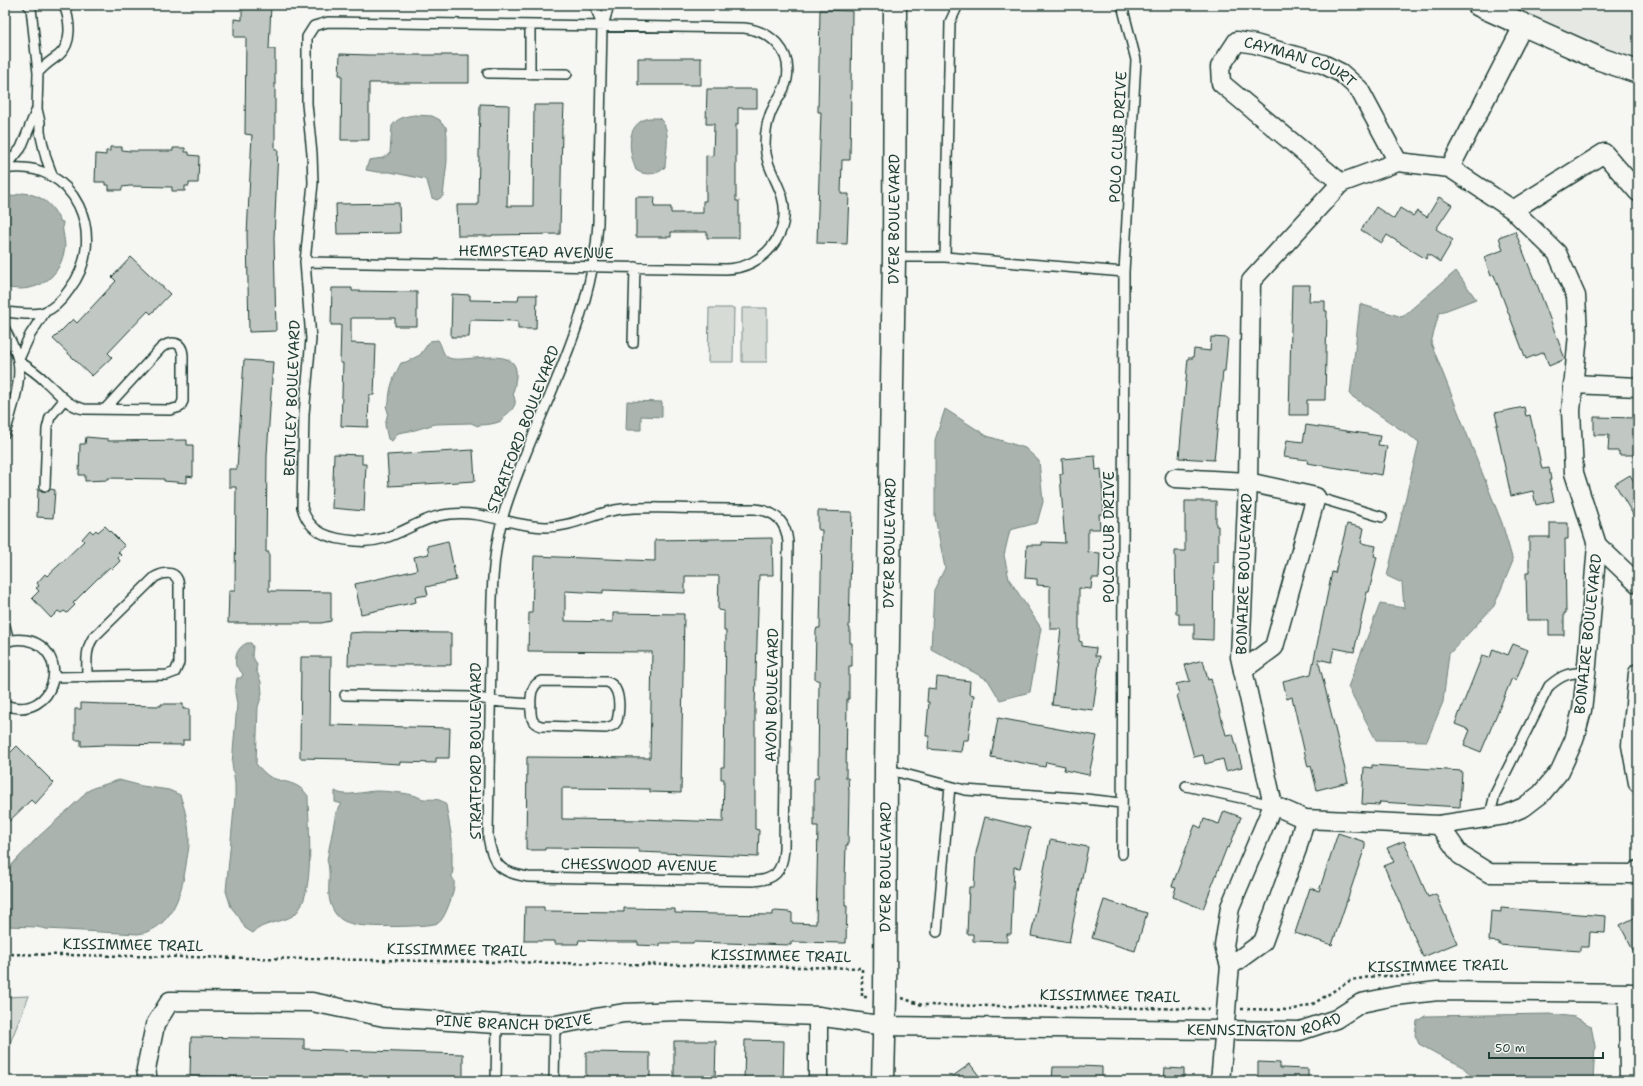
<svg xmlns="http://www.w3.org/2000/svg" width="1643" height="1086" font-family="'Shantell Sans',sans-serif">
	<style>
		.built { fill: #e6e8e4 }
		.green { fill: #d6dbd6; stroke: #7a8c85 }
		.water { fill: #aab3ae; stroke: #72847d }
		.building { fill: #c1c8c3; stroke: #1f3d34; fill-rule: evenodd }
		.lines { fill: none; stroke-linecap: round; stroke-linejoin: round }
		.lane-casing { stroke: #1f3d34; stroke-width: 12 }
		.street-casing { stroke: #1f3d34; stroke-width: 21 }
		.secondary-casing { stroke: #1f3d34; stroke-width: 25 }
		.path { stroke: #1f3d34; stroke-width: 2.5; stroke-dasharray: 3 3; stroke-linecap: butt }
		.lane { stroke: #f6f6f2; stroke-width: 9 }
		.street { stroke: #f6f6f2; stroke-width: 18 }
		.secondary { stroke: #f6f6f2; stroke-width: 22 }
		.labels { text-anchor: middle; stroke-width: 3; stroke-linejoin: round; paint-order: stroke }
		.street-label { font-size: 15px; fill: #1f3d34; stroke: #f6f6f2 }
	</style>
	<rect width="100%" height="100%" fill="#f6f6f2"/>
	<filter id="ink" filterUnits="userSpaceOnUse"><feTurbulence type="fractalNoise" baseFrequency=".025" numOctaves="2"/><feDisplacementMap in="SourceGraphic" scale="8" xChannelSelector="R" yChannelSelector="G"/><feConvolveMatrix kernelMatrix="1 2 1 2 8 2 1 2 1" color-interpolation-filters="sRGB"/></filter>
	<g filter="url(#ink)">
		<path class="built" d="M1499,5h139v57l-36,-11z"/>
		<path class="green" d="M709,308h25l-1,54h-25z
			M742,308h25v54h-25z
			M29,996l-19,47 -1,38h-4v-84z"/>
		<path class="water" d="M415,115l17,1 8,4 1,3 5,4 1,9v25l-4,35 -6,4 -5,-2 -5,-17 -3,-2 -34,-7h-13l-11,-2 3,-10 14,-2 7,-5 2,-27c5,-8 14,-10 23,-11z
			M649,118h10c13,11 7,32 6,49 -6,8 -21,9 -29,3 -7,-17 -12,-46 13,-52z
			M23,193c19,2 29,11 37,28l3,1c-2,9 4,20 1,30 -6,30 -32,42 -59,35v-89z
			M1456,271l20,28 -37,14 -8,30 71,180 11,38 -19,45 -45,48 -6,48 -16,39 -51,-1 -28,-53 32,-83 24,4 -2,-25 -15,-7 32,-134 -69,-47 10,-91 42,13z
			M438,340c4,5 4,15 11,18 16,6 72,-15 67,19 -1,5 -1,10 -3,15 0,4 3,8 2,12 -2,5 -4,7 -8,10 -3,2 -3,5 -6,7 -6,3 -16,4 -22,4l-1,1 -7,-3 -36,1 -20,6 -17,3 -6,8 -4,-2 -3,-14 3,-13 -2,-6 3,-3c0,-15 5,-27 12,-40l5,-1 14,-7 10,-14z
			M627,401l35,1v15l-21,-1v14h-15z
			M945,409l42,27 38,12 14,13 4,41 -6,21 -27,7 -6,25 5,24 32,49 -11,64 -30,8 -12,-20 -57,-31 3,-59 11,-22 -10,-51v-77z
			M247,643h4l2,4 -1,8 5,10 -1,4 5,13 1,12 -4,13 -2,57c4,4 9,10 14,13 14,6 28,4 38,19 0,26 9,101 -14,119 -11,8 -32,7 -41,18l-8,-5 -6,-11 -8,-10 -5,-16 9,-93v-14l-3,-20 5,-60 -2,-11 2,-15h4l2,-4 -7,-8c-2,-10 2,-19 11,-23z
			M119,780l23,6 27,4 11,5c5,15 10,32 9,48 0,5 -1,10 -2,15 -4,31 -13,71 -49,76l-92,-5 -9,-2 -32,-1v-54l31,-33 46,-42 4,-5 7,-4z
			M335,791c10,7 29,0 42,0 8,0 31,2 39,5 3,1 5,3 8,3 9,1 16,-2 22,6l6,34v27l1,3 -1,7c0,2 2,3 2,5 2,7 -9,39 -16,42 -10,4 -74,5 -85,1 -8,-2 -13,-4 -18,-11 -12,-18 -2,-35 -8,-53l9,-48 6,-8 -7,-2z
			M1551,1014l24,3 16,9 4,20 -2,35h-117l-14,-15 -25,-12 -18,-10 -4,-9 2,-14 8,-5z"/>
		<path class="building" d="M242,5h29l-2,44h6v100h3l-4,89 2,93 -27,1 -2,-97 5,-100 -7,-1 1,-97h-12v-18l8,1z
			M820,10l32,1 -2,149h-8l-1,34h8l-2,50 -30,-1 4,-131h-3z
			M340,54l29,1h100v28h-100v57h-28l1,-65h-3z
			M638,58h63v27h-63z
			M707,89h50v19h-19v16h-2v77h3v37h-32v-6h-36v5h-35v-40h19l-1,10h17v6h32v-12h3v-46l7,1 1,-32h-8z
			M480,104l29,1 -2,101h26l1,-101h30l-1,21h-1l-2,108 -68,1v1h-34l-1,-31h21z
			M110,147h12v3l8,1h43v-3h12v4h4v3l10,1 -1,27h-9v3h-4v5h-13v-4l-42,-1 -8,1v3h-13v-5h-4v-3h-10l1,-28 10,1v-4h4z
			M1439,197l13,8 -16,24 17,11 -13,22 -12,-8 -2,5 -39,-24 -5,8 -21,-13 15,-23 18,12 6,-11 13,8 4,-5 10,6z
			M399,203l1,30 -63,1 -1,-30z
			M1515,231l19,48h1l30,80 -16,7 -5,-14 -18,7 -32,-84 -3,1 -7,-19 19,-7 -4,-13z
			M131,257l39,37 -19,20 -3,-3 -22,23 -18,19 4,4 -20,19 -39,-37 20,-20 4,4 39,-42 -4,-4z
			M1292,285h18l-1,16h16v10h2l-2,89h-18v15h-18z
			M332,288h20v3l65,1v34h-22v-8h-44v25l25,1 -2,51h-5l-1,32 -27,-1 2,-63h-3l1,-38h-10z
			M452,294l18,1v5l48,1 1,-6h18l-1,34h-18v-8l-48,-1 -1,17h-18z
			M1211,337l17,1 -3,33h-2l-9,89 -35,-2 9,-100h5l1,-9 16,2z
			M244,360l29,2 -6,93 -1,97h3v39l62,1v29l-10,2h-93l1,-32h6l1,-104h-7v-18h8z
			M1524,407l2,9 4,-1 12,54 7,-1 2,12h-2l5,21 -18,4 -3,-14 -22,5 -15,-71h2l-3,-12z
			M1594,417l44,1v37h-19v-4h-11l1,-16h-15z
			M1306,425l74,11 -2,9 9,1 -5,29 -75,-12 1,-3 -24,-3 3,-17 16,2z
			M86,437l22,2v2l79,-1v5h6v32l-6,-1v7l-23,-2v-2l-56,-1v2l-23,1v-6h-6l1,-31h5z
			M473,450l2,31 -86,5 -2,-31z
			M334,454l28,1v9h4l-2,47 -32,-3z
			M1095,456l1,14 5,-1 3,45h-5l1,15h-12v23l12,1 -1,25h-7l-1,11 -12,-1v53l3,1v4l14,2 -1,8h5l-7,54 -41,-5 9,-76h-11v-43l-13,-1v-6l-12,-1 2,-33h15v-3l23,1 -5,-69h3l-1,-15z
			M1630,475l8,13v35l-23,-39z
			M38,489l6,3 6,-3 5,1 -2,28 -16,-1z
			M1185,501h31v25h2v36h-4l-1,78 -19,-1v-15h-15v-10h-3l-1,-63h10z
			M818,511l34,1 -3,116h1v15h2v23h-3v33h-2l-1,79h2l1,14 -1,53h-2l-1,34v27h2l-1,37 -55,-1v3l-98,-3v1h-33v3l-22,-1v-3h-33v-1l-26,-1 -1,4h-23v-3h-31l1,-34h19v4l80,1v-4l51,1v4l41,1 57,1v-3l2,-1 14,1 3,1v10l24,1 2,-98h-4v-46l1,-2h3l1,-98h-3l-1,-2 1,-47 1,-3h3l2,-98h-3l-1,-2z
			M1550,523h18v16h-3l1,74h-2v22h-15v-15h-22l-1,-47h3v-36h21z
			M1347,524l17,4 -3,15 15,3 -2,10 3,1 -8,35h-2l-13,60 -20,-4 -3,14 -13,-3 30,123 -31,8 -6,-24 -3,1 -16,-70 -5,2 -4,-18 28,-7 21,-102 3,1z
			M105,526l20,20 -7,6 3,3 -3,3 2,3 -8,8 -2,-2 -13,12 -24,24 2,2 -8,8 -3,-2 -3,2 -3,-2 -7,7 -19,-20 7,-7 -3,-3 3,-2 -2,-3 8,-9 2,2 11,-10 26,-25 -2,-2 8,-9 3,3 3,-3 2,2z
			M772,538l1,37h-14l-4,132v122l4,1 -1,27 -119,-5v-3l-94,-1v2h-19l1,-93 123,1 2,-106 -124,-1 1,-38h3l2,-57 121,5v-21zM685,576h34l-1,34 6,1v20h2l-2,136h-3v12h3l-1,43 -83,-3v1l-78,-1v-31l88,1v3l31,1 3,-179 -71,-1v9l-48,-1v-30l38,2v-3l82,3z
			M448,541l8,39 -30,7 2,8 -13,2 1,5 -55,12 -6,-30 62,-14 -3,-13 15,-3 -2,-8z
			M364,632l87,1v32h-103l1,-32z
			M1513,644l15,6 -12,30 -4,-2 -31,74 -17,-7 6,-15 -15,-6 27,-68 8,2 3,-9 15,6z
			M301,657h30l-1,68 120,3 -1,30h-13v5l-36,-1v2l-54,-3 1,-2 -47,-1z
			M1203,660l5,20 3,-1 15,56 7,-1 9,33 -16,4 -3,-12 -18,5 -2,-9 -9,2 -17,-62 2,-1 -3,-10 14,-3 -5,-16z
			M937,677l33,4 -1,13 5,1 -6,45h-5l-2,12 -33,-3 1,-13h-3l3,-34h-2l1,-14 8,1z
			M81,703l22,1v1l58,1v-2h22v5h6v31h-6v5l-79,-1v1l-23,1v-6h-6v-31h6z
			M998,718l99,18 -8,39 -25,-5 1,-4 -19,-4 -1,5 -54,-10z
			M17,746l37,37 -19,21 -4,-4 -26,25v-67z
			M1372,765l90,6 -2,36 -80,-5 -1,3 -17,-1 2,-37 8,1z
			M1224,811l17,6 -12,31 -2,-1 -24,62 -30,-12 3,-10 -4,-1 23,-61 6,3 3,-9 15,5z
			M985,817l45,11 -10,40 -6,-1 -3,67h-4v8l-34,-1v-7h-6l2,-47h5l2,-34z
			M1338,833l27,9v5l-33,98 -37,-12 15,-45 9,3z
			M1050,840l38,7 -19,96 -38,-7z
			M1404,841l24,56 8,-3 21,49 -34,14 -39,-91 10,-4 -7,-14z
			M1104,900l43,13 -12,38 -43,-13z
			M1501,908l105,8 -1,17 -15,-1 -1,15h-9v4l-81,-6v-3l-10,-1 2,-30 10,1z
			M1638,916v44l-18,-35z
			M191,1037l113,2v10l159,5v27h-141v-3l-132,-2z
			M745,1040l39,1 -1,40h-39z
			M674,1041h42l-1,40h-41z
			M586,1052l64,1v28h-64z
			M1258,1062l22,1v5l28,1v12h-50z
			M970,1064l13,17h-37z
			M1080,1066l22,1v14h-50l1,-14h27z
			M1165,1068l19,1v12h-20z"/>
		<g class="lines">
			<g class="lane-casing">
				<path id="lane" d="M28,5l3,3 7,65 -1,36 3,13v10l6,26 7,19
					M602,26l3,-7 4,-14
					M38,73c6,-8 13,-12 21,-18 14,-12 11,-35 5,-50
					M488,73l79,1
					M530,74v-49
					M5,168l16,-20 16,-39
					M5,169c70,-12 105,69 64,121 -6,9 -14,18 -25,22 -12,4 -27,1 -39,0
					M894,257h51l179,15
					M945,257l5,-235 8,-17
					M305,262l421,7c37,-1 67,-35 56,-73 -6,-18 -16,-30 -17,-51 0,-15 3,-29 10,-41 5,-8 10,-15 12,-25 5,-28 -16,-48 -43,-51l-416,-6 -14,4 -7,11v67l5,50 1,29 -8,79 6,77 -7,75 -2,93c7,27 29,32 54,34 38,4 59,-24 94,-27 33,-4 63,13 96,13 29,0 48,-15 76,-18 17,-2 34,-1 51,-1 27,1 54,1 82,1 20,2 31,12 33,33l-4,308c-2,22 -9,30 -31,31l-225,-4c-28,-4 -36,-13 -40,-41 1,-59 2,-118 3,-177 1,-47 -1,-94 11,-139 7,-27 18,-52 28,-77 30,-72 64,-142 68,-220l4,-197 -7,-21
					M5,329c4,10 12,22 13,32 4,21 -7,52 -13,72
					M633,343l2,-76
					M18,361c10,6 20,13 28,21 13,11 21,24 38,27l86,1 10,-3 3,-6v-46c-1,-14 -12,-15 -22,-7l-56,61
					M18,361l12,-26 15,-23
					M45,486l2,-57 3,-12 14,-17
					M1316,497l66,20
					M5,626l4,15
					M5,643c6,-4 14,-4 21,-3 47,9 30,83 -21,65
					M54,677l113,-2 8,-3 4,-9v-78c-2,-14 -13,-14 -24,-8l-62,61c-8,12 -6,25 -6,39
					M542,681l65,1c14,4 13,27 10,39l-3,4 -8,3 -65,-2c-3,-1 -6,-2 -8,-5 -3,-5 -3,-27 0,-32 2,-5 5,-7 9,-8z
					M345,695l127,2 29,5 30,2
					M886,769l79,21 112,8 44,5
					M1186,786l87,19
					M1489,819l6,-25 54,-108c14,-12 20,-13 38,-14
					M1122,854l2,-582 12,-212 -14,-55
					M937,932l13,-146
					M496,1081l1,-57
					M554,1081l1,-56"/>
			</g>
			<g class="street-casing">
				<g id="street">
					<path d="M1398,162l52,6 63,42 44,43 19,43 2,38 -7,77 3,62 23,72 -10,120 -5,45 -8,30 -14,31 -19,23 -17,13 -19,8 -66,10 -134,-6 -32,-14 -33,-148 8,-175 3,-201 90,-98z"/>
					<path d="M1450,168l73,-142"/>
					<path id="s1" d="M1341,183l-120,-100 -1,-16 17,-26 18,3 68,20 18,9 18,16 39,73"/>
					<path d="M1513,210l91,-57 34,39"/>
					<path d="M1573,384l65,3"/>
					<path d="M1175,478l73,4 68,15 -42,150 -31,23"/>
					<path d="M1597,545l41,39"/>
					<path d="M1638,673l-7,72 7,38"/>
					<path d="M1439,825l21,30 29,18 144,1 5,-4"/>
					<path d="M1230,966l-6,-20 6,-39 43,-102"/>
					<path d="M1628,993l1,88"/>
					<path id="s2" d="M148,1081l-2,-12 9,-44 15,-24 142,1 72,15 113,7 58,1 69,-12 54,-2 140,5 67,10 415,5 36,-12 25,-16 34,-7 43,-5 200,2"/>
					<path d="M818,1081v-65"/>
					<path d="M1220,1081c4,-38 6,-76 10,-115l33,-24 34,-93 8,-30"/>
				</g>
			</g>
			<g class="secondary-casing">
				<g id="secondary">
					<path d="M1479,5l121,54 38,13"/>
					<path id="s3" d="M883,1081l2,-83 1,-229 8,-512 1,-252"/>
				</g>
			</g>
			<path class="path" d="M5,954l857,14v29h5
				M902,998l20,7 288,4
				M1241,1009l50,1 22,-6 38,-24 24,-4h39"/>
			<use href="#lane" class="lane"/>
			<use href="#street" class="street"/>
			<use href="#secondary" class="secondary"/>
		</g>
	</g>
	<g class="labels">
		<g class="street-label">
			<text dy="5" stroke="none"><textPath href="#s1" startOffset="270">CAYMAN COURT</textPath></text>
			<text transform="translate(1118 137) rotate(-87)" y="5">POLO CLUB DRIVE</text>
			<text dy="5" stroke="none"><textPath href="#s3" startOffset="862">DYER BOULEVARD</textPath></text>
			<text transform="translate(536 252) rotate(1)" y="5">HEMPSTEAD AVENUE</text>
			<text transform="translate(292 398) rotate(-88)" y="5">BENTLEY BOULEVARD</text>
			<text transform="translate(523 429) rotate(-69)" y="5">STRATFORD BOULEVARD</text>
			<text transform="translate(1109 537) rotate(-90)" y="5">POLO CLUB DRIVE</text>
			<text dy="5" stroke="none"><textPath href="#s3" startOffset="538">DYER BOULEVARD</textPath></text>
			<text transform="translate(1244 574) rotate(-88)" y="5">BONAIRE BOULEVARD</text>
			<text transform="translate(1588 634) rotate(-84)" y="5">BONAIRE BOULEVARD</text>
			<text transform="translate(772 695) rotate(-89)" y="5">AVON BOULEVARD</text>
			<text transform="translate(476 751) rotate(-90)" y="5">STRATFORD BOULEVARD</text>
			<text transform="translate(639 865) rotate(1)" y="5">CHESSWOOD AVENUE</text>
			<text dy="5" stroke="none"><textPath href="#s3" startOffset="214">DYER BOULEVARD</textPath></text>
			<text transform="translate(133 945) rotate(1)" y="5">KISSIMMEE TRAIL</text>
			<text transform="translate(457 950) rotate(1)" y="5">KISSIMMEE TRAIL</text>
			<text transform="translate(781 956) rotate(1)" y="5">KISSIMMEE TRAIL</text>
			<text transform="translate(1438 966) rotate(-1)" y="5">KISSIMMEE TRAIL</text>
			<text transform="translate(1110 996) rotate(1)" y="5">KISSIMMEE TRAIL</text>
			<text dy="5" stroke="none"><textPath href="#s2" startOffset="431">PINE BRANCH DRIVE</textPath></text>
			<text dy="5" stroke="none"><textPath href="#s2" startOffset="1184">KENNSINGTON ROAD</textPath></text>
		</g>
	</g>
	<rect width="1643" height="1086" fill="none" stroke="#f6f6f2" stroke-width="20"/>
	<rect x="10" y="10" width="1623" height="1066" fill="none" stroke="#1f3d34" stroke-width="1.5" filter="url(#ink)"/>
	<path d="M1489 1052v6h114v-6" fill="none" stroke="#1f3d34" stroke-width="2"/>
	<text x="1495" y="1052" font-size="12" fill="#1f3d34" stroke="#f6f6f2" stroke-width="3" paint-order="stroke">50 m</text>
</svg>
